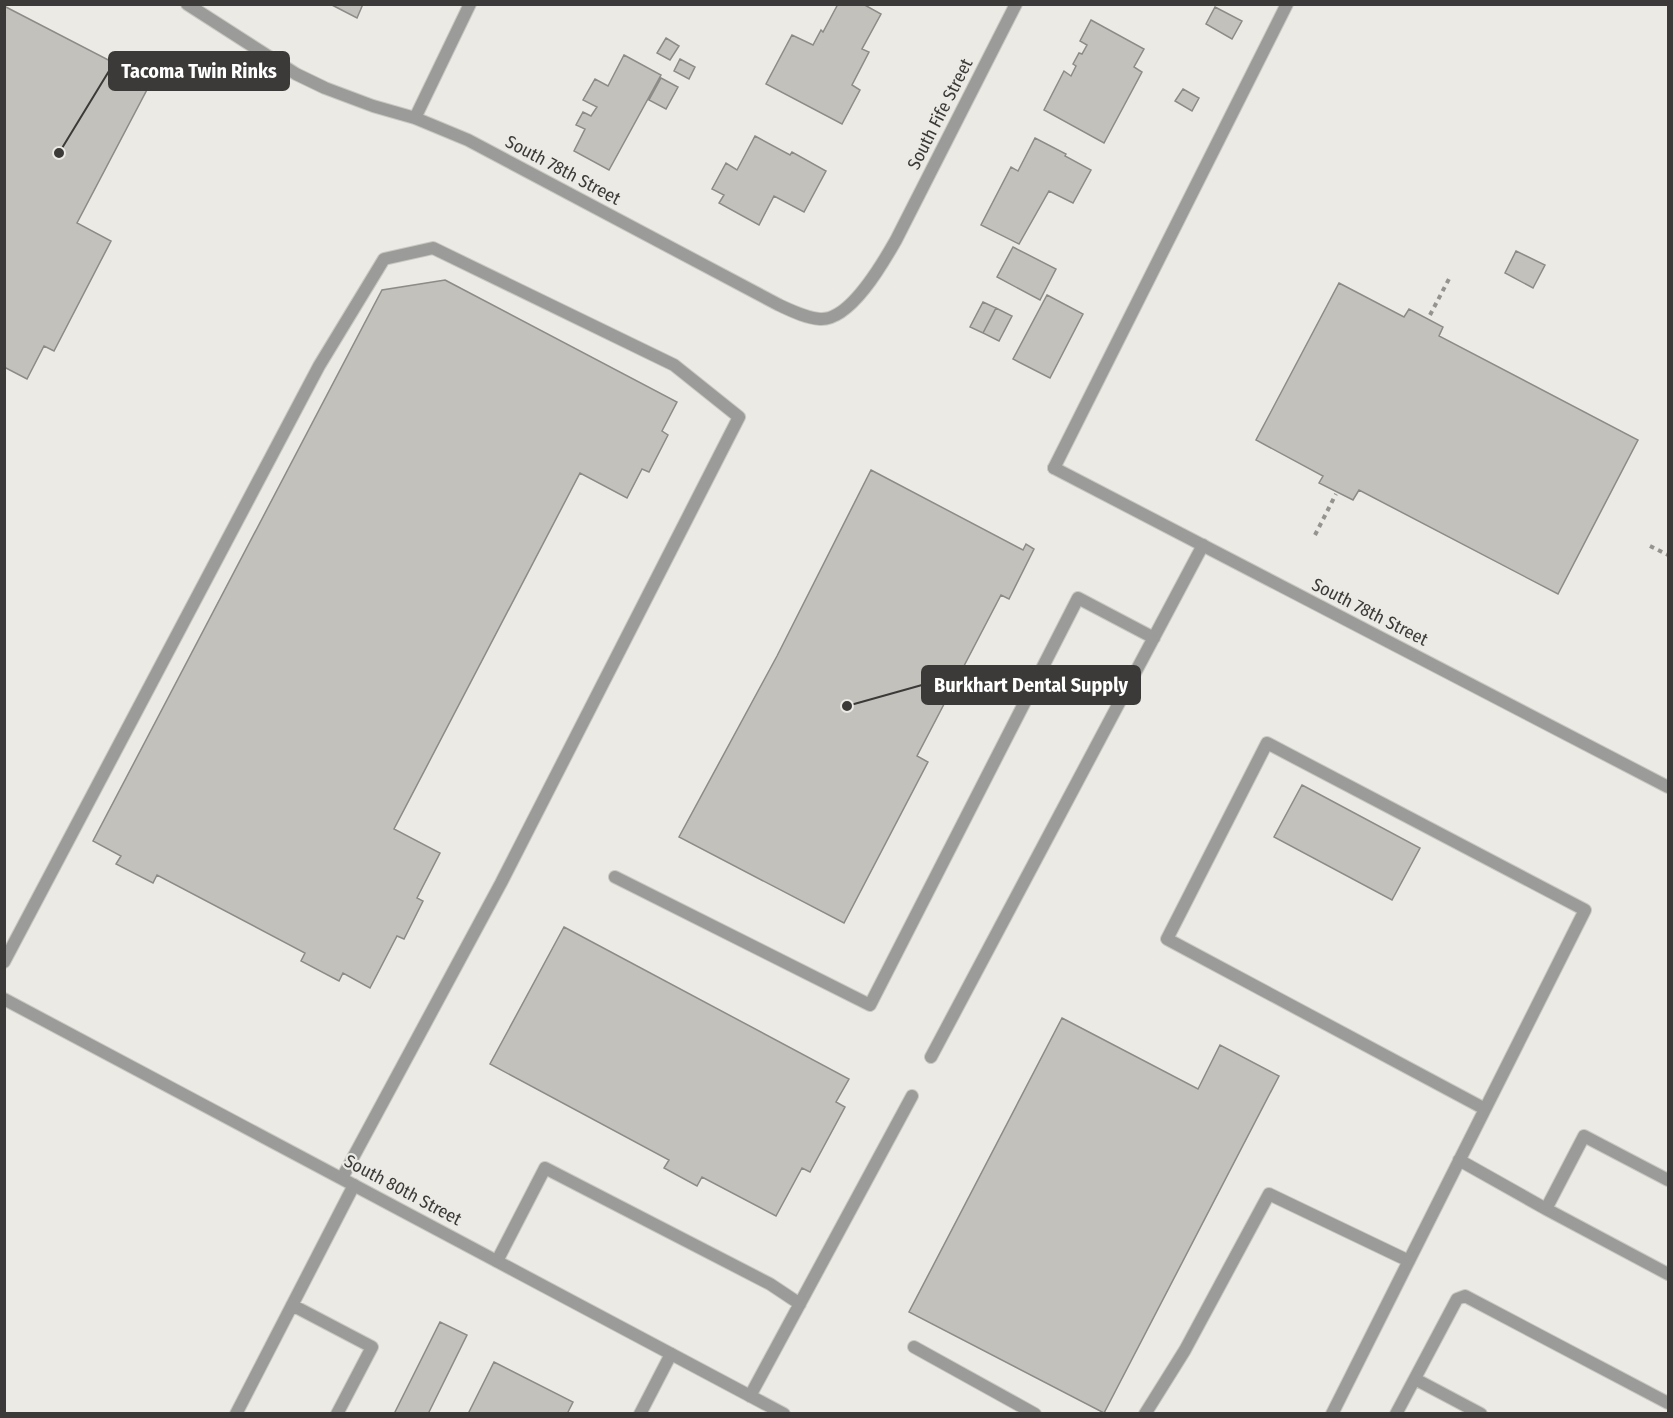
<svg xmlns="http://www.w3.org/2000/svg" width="1673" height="1418" font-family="'Fira Sans Condensed',sans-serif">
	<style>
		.building { fill: #c2c1bc; stroke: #8c8b87; stroke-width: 1.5 }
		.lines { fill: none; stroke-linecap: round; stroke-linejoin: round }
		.service-casing { stroke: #c8c7c2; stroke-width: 14 }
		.minor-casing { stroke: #c8c7c2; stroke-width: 14 }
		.path { stroke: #94938f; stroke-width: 4; stroke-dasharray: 4.5 4.5; stroke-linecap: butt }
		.service { stroke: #9b9b99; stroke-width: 12 }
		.minor { stroke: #9b9b99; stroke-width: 12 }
		.labels { text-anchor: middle; stroke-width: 4.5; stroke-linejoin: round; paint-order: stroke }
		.street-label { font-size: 18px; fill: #3b3a38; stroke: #ebeae5 }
		.leader { fill: none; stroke: #3b3a38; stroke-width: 2 }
		.callout-dot { fill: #3b3a38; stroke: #ebeae5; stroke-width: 2 }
		.callout { fill: #3b3a38; stroke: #3b3a38; stroke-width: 2 }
		.callout-label { font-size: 20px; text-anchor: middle; font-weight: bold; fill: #fff }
	</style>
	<rect width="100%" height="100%" fill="#ebeae5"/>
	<path class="building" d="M330,4h33l-6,14z
		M838,4h25l18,10 -19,35 7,3 -17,33 8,5 -18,34 -76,-40 26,-49 21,10 8,-15 2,2z
		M4,6l147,76 -74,141 34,18 -57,110 -10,-5 -17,33 -23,-12z
		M1215,7l27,14 -10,18 -26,-15z
		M1091,20l53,29 -10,18 8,5 -38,71 -60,-33 20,-39 7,5 5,-10 -3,-2 6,-11 3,1 5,-9 -7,-4z
		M666,38l13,8 -9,14 -13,-7z
		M624,55l37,20 -52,95 -35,-19 11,-22 -9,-4 7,-13 8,4 6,-9 -14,-7 12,-21 13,7z
		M680,59l15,8 -6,12 -15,-8z
		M661,78l17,9 -12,22 -17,-9z
		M1183,89l16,9 -7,13 -17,-10z
		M755,136l35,19 2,-3 34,19 -22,41 -30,-16 -15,29 -40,-22 5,-8 -12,-6 14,-26 11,7z
		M1035,138l31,16 -1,2 26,14 -18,33 -24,-12 -30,53 -38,-19 30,-58 7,4z
		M1013,247l43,22 -16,31 -43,-23z
		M1516,251l29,14 -12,23 -28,-15z
		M445,280l232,122 -15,29 6,4 -19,37 -7,-3 -15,29 -47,-25 -186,356 46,24 -23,45 6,3 -19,38 -7,-3 -27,52 -27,-15 -4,8 -38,-20 4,-8 -148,-78 -4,8 -37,-19 5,-8 -28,-15 289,-551z
		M1339,283l65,34 5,-8 34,18 -4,9 199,104 -80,154 -199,-104 -6,10 -34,-17 4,-7 -67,-36z
		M1047,295l36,19 -33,64 -37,-19z
		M983,302l13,6 -13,25 -13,-6z
		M996,308l16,8 -13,25 -16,-8z
		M871,470l152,80 3,-6 8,5 -25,50 -8,-4 -84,161 11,6 -84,161 -165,-86 98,-181z
		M1302,785l118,63 -28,52 -118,-63z
		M564,927l285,152 -13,23 9,5 -35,65 -8,-4 -26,48 -74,-39 -5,9 -33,-18 5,-8 -179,-96z
		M1062,1018l136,71 22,-44 59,31 -175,337 -195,-101z
		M440,1322l27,13 -39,79h-34z
		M494,1362l79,40 -6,12h-99z"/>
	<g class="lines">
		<g class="service-casing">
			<path id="service" d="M1054,468l233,-464
				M615,877l255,128 208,-407 76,40
				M4,962l315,-596 65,-107 49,-11 241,117 65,52 -238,466 -159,295
				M931,1057l272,-512
				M1459,1160l87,49
				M1668,1180l-84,-44 -38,73 122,65
				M497,1261l48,-93 225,116 30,20
				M292,1305l80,42 -35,67
				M914,1347l121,67
				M1415,1379l66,35
				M750,1396l162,-300
				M236,1414l118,-229
				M640,1414l31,-60
				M1145,1414l40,-64 84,-156 140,67
				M1332,1414l253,-504 -318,-167 -100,196 318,170
				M1396,1414l61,-115 8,-3 203,107"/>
		</g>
		<g class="minor-casing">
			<path id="minor" d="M187,4l109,70 29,14 48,18 42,12 53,22 311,165c13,6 27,13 41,14 30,2 63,-56 76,-79l120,-236
				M415,118l55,-114
				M1054,468l614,319
				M4,999l780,415"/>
		</g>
		<path class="path" d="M1430,315l20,-38
			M1315,535l21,-41
			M1650,546l18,9"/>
		<use href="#service" class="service"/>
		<use href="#minor" class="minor"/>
	</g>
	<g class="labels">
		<g class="street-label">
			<text transform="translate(940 114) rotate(-63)" y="6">South Fife Street</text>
			<text transform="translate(563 170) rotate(28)" y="6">South 78th Street</text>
			<text transform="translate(1370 612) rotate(27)" y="6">South 78th Street</text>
			<text transform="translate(403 1190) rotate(28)" y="6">South 80th Street</text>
		</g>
	</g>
	<path class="leader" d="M59 153L109 71M847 706L922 685"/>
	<g class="callout-dot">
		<circle cx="59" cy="153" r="6"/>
		<circle cx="847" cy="706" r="6"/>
	</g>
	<g class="callout">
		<rect x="109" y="52" width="180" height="38" rx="6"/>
		<rect x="922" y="666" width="218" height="38" rx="6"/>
	</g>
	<g class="callout-label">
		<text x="199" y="78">Tacoma Twin Rinks</text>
		<text x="1031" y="692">Burkhart Dental Supply</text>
	</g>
	<rect width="1673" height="1418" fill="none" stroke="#3b3a38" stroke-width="12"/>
</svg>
